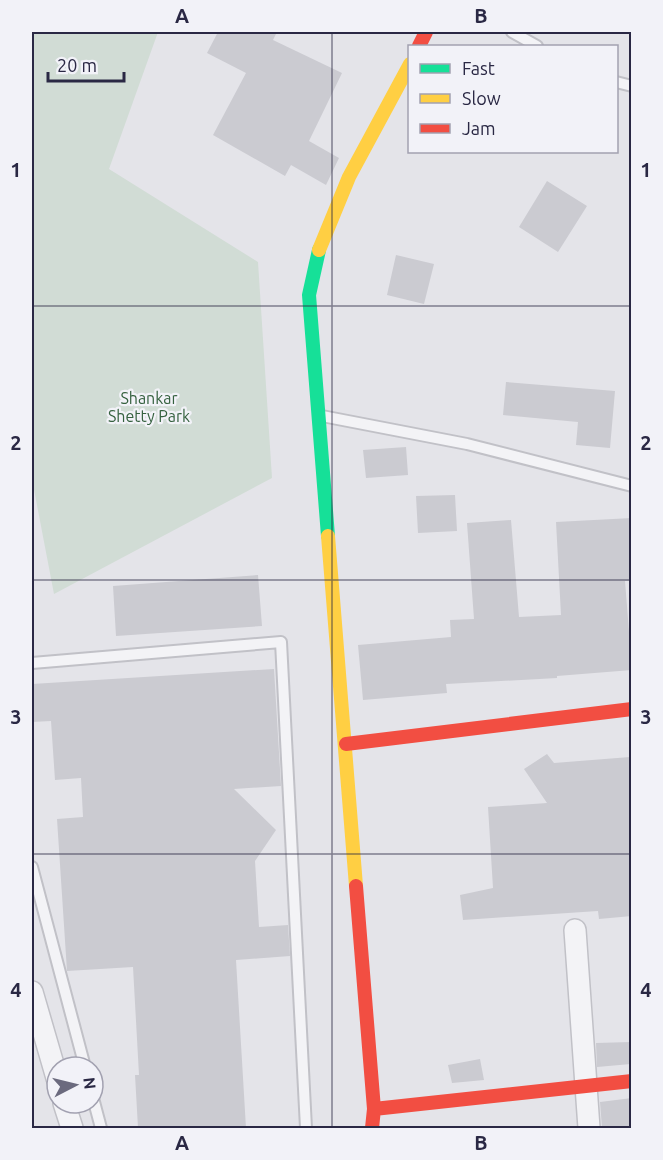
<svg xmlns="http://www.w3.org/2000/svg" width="663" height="1160" font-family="Ubuntu,sans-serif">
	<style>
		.green { fill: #d1dcd5 }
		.building { fill: #cbcbd1 }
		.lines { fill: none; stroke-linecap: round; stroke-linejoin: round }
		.lane-casing { stroke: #c1c1c7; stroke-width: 14 }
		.street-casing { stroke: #c1c1c7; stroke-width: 24 }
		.lane { stroke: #f3f3f6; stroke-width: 10 }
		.street { stroke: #f3f3f6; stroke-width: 21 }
		.fast { stroke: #16e098; stroke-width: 14 }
		.slow { stroke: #ffcf43; stroke-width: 14 }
		.jam { stroke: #f24e42; stroke-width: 14 }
		.grid { fill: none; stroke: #2a2844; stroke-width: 1.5; stroke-opacity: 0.55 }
		.labels { text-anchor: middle; stroke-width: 4.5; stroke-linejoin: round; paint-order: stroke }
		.park-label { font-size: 16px; fill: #35613f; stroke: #f2f2f8 }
		.neatline { fill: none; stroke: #2a2844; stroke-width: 2 }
		.grid-label { font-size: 20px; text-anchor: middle; font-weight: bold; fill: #2a2844 }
	</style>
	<rect width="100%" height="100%" fill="#e4e4e9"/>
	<path class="green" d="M32,32h126l-49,137 149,93 14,216 -218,116 -22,-115z"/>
	<path class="building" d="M218,32h59l-4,8 69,33 -33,68 30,17 -13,27 -35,-20 -6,11 -72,-41 33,-62 -39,-20z
		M547,181l40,25 -29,46 -39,-25z
		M396,255l38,9 -10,40 -37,-9z
		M506,382l109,9 -5,57 -34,-3 2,-23 -75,-7z
		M406,447l2,28 -42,3 -3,-28z
		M455,495l2,36 -39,2 -2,-37z
		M632,518v63h-7l7,89 -75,6v2l-111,6 1,9 -84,7 -5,-55 93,-8 -1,-17 24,-1 -7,-96 44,-3 8,97 42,-2 -5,-93z
		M258,575l4,51 -146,10 -3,-50z
		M274,669l7,117 -47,3 42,41 -21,31 4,66 29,-2 2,31 -54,4 10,168h-108l-3,-53h4l-6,-108 -66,4 -10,-152 26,-2 -2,-39 -26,2 -4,-59 -19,1v-38z
		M547,754l7,9 76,-6 2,159 -33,3 -1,-8 -135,9 -3,-25 33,-7 -5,-81 59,-4 -23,-34z
		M631,1042v22l-34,3 -1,-24z
		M480,1059l4,21 -32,3 -4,-18z
		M632,1098v30h-30l-2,-26z"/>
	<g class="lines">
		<g class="lane-casing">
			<path id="lane" d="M512,32l25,14
				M616,82l16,4
				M322,416l145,28 165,42
				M32,663l249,-21 25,486
				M32,867l53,200
				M93,1098l8,30"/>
		</g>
		<g class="street-casing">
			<path id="street" d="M575,930l14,198
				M32,992l25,86
				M64,1103l8,25"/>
		</g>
		<use href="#lane" class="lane"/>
		<use href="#street" class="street"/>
		<path class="fast" d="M319,250l-10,45 19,241"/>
		<path class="slow" d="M319,250l30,-73 61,-113
			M328,536l28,350"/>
		<path class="jam" d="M419,46l7,-14
			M346,744l286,-35
			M356,886l18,223 -2,19
			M374,1109l258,-28"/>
	</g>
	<path class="grid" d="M332,32v1096M32,306h600M32,580h600M32,854h600"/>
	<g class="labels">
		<g class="park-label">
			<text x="149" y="404">Shankar<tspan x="149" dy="18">Shetty Park</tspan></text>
		</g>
	</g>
	<rect width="663" height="1160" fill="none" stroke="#f2f2f8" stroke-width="66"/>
	<rect x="408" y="45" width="210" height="108" fill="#f2f2f8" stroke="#a2a1b0" stroke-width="1.5"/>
	<rect x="420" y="64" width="30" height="9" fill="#16e098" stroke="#a2a1b0" stroke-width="1.5"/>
	<text x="462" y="75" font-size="18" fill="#2a2844">Fast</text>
	<rect x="420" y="94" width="30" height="9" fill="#ffcf43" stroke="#a2a1b0" stroke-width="1.5"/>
	<text x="462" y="105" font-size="18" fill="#2a2844">Slow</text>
	<rect x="420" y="124" width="30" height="9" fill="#f24e42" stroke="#a2a1b0" stroke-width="1.5"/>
	<text x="462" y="135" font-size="18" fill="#2a2844">Jam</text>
	<g transform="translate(75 1085) rotate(83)"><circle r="28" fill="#f2f2f8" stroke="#a2a1b0" stroke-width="1.5"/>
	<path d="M0-4.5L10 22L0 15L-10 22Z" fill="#6b6a7e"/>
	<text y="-9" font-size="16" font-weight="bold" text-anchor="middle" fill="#2a2844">N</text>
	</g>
	<path d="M48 72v9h76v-9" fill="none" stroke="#2a2844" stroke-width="3"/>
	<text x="57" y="72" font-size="18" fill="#2a2844" stroke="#f2f2f8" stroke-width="4.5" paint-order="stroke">20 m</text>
	<rect x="33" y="33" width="597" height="1094" class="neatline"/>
	<g class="grid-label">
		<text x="182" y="23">A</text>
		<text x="481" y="23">B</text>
		<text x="16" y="177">1</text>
		<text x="646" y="177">1</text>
		<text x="16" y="450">2</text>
		<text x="646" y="450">2</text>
		<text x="16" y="724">3</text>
		<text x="646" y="724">3</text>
		<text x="16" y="997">4</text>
		<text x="646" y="997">4</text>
		<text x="182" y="1150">A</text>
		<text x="481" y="1150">B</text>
	</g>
</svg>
